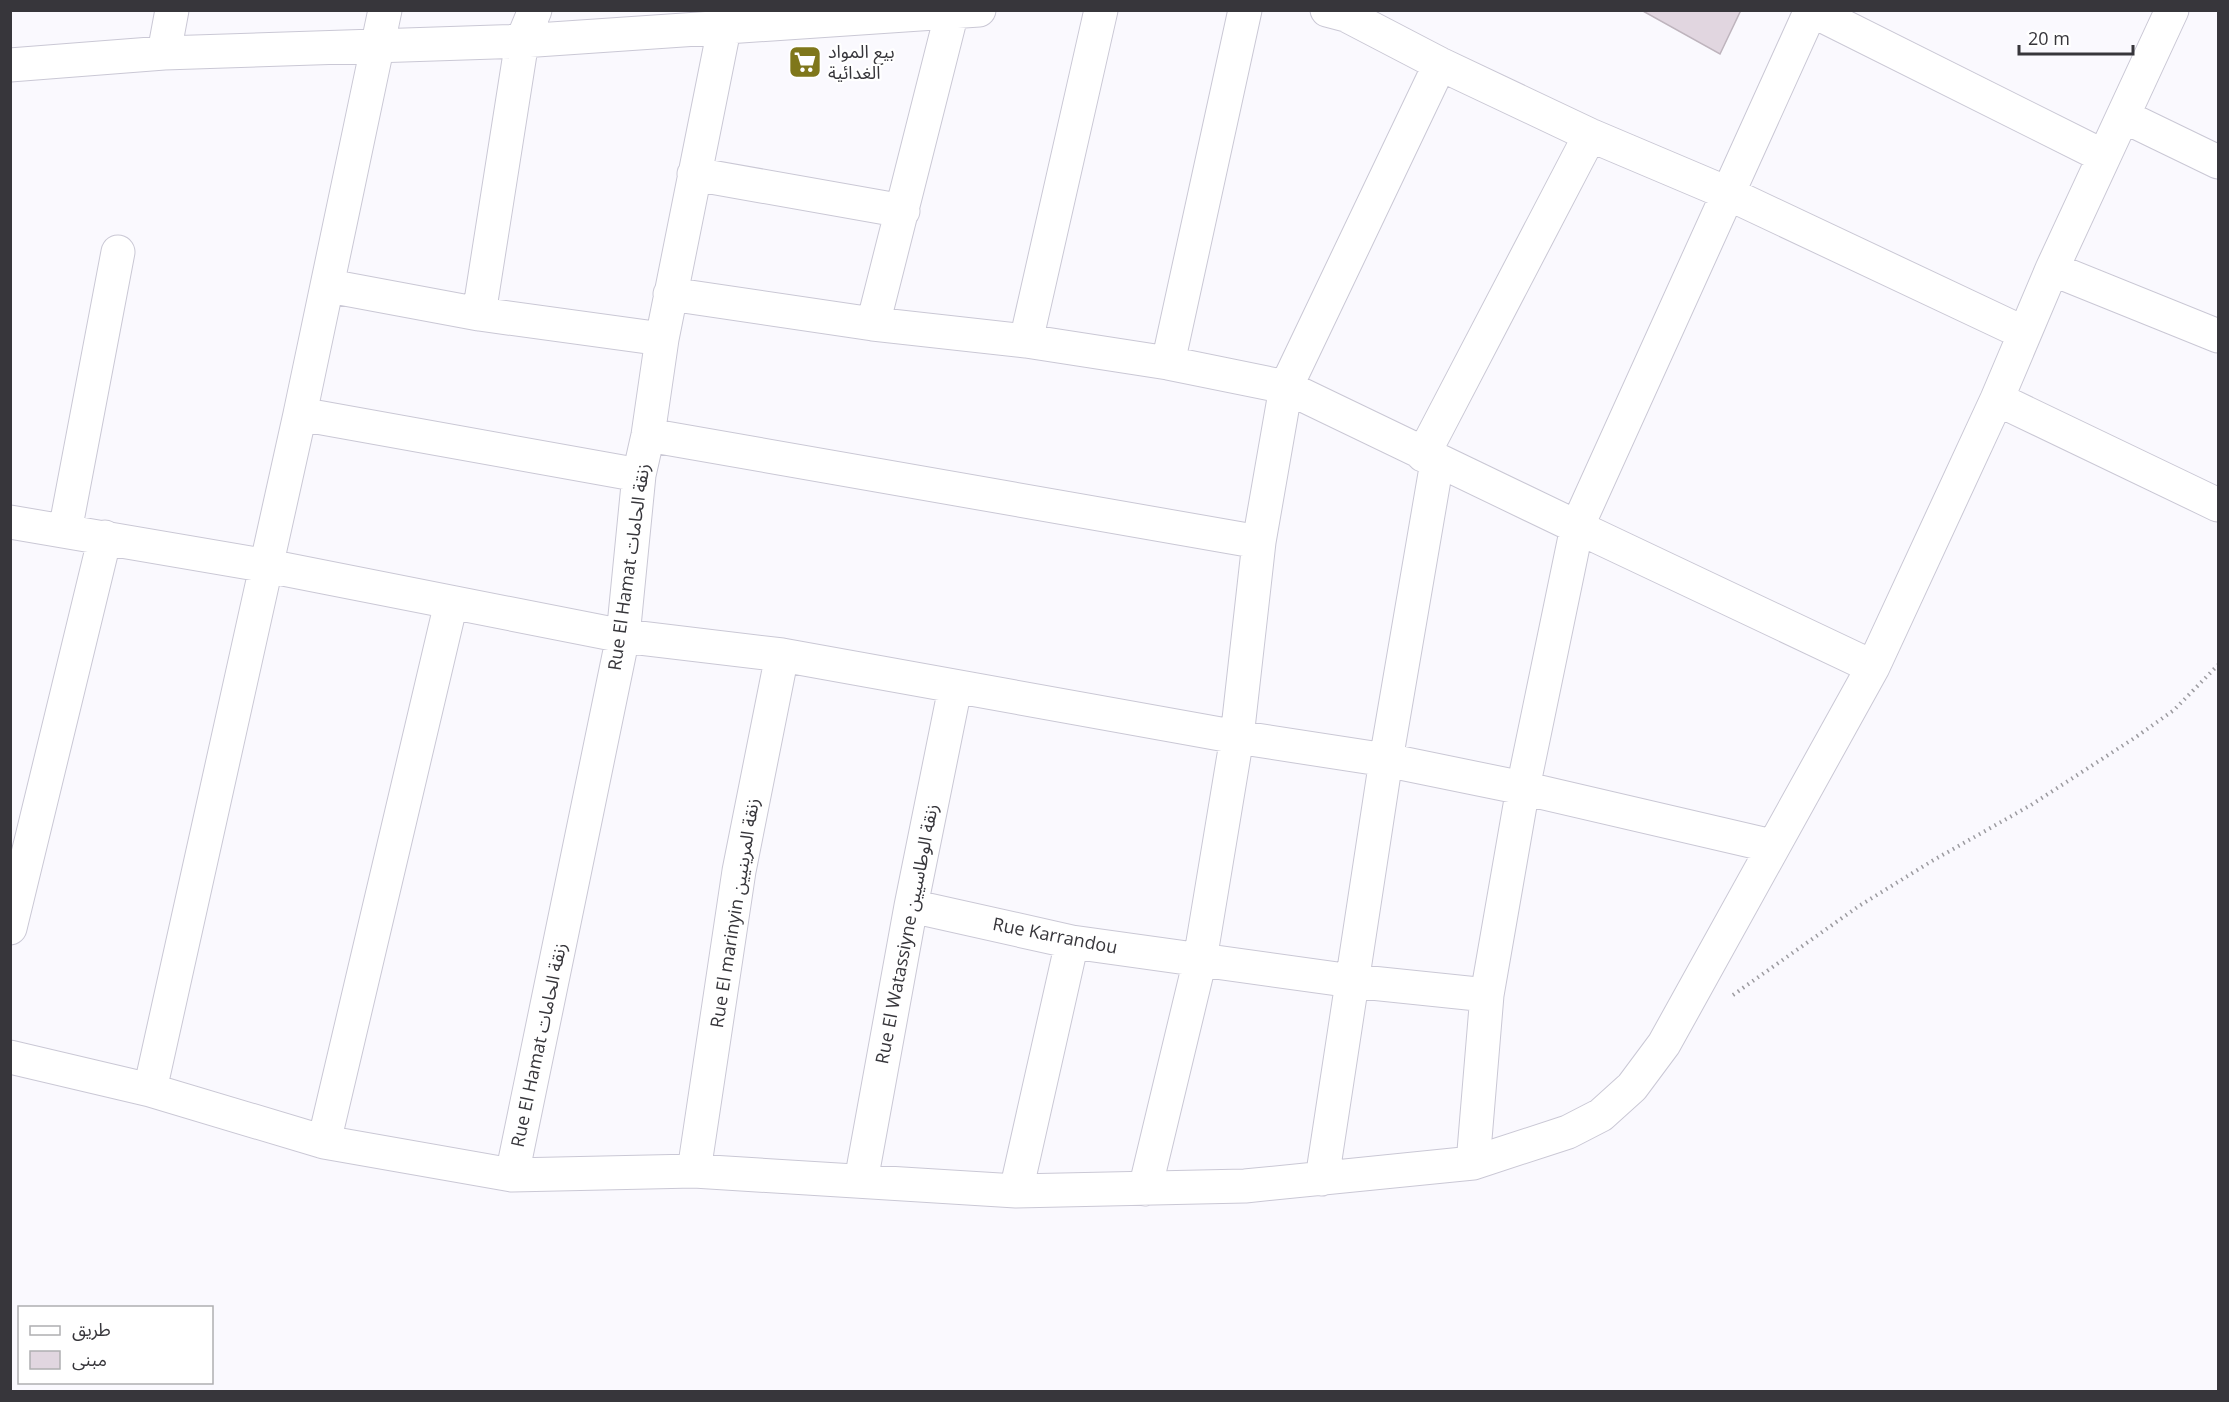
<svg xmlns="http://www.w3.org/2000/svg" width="2229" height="1402" font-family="'Open Sans','Noto Sans Arabic',sans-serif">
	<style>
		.building { fill: #e1d6e0; stroke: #beb4bd; stroke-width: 1.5 }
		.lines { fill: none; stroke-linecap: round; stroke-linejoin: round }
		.minor-casing { stroke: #cac8d5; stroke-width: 35 }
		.path { stroke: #9c9ba0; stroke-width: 4; stroke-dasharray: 1.5 4.5; stroke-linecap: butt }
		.minor { stroke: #fff; stroke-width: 33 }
		.labels { text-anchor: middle; stroke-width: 4.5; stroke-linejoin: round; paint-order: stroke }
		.poi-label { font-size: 18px; fill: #37363b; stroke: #fff; text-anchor: start }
		.street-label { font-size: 18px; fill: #37363b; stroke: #fff }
	</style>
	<rect width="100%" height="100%" fill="#faf9fe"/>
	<path class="building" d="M1641,10h100l-21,44z"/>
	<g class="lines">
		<g class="minor-casing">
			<path id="minor" d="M385,10l-85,404 339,61
				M1327,10l19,5 94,49 150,71 137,58 297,140
				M1811,10l-234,517 296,140
				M1811,10l292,146
				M164,53l8,-43
				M10,65l154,-12 358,-12 457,-31
				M2123,116l95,46
				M694,174l209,37
				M2052,269l166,67
				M329,286l150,28 183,25
				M670,294l203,30 153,17 142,22 118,24 291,140 -54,261 -36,207 -14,168
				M479,314l43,-273 13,-31
				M873,324l79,-312
				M1026,341l75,-331
				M1168,363l77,-353
				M1997,399l221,106
				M648,435l611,107
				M1423,455l167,-320
				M10,522l258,44 355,70 159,19 455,82 149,23 137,28 249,58
				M65,531l53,-279
				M911,906l161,36 280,39 135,14
				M10,928l95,-391
				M10,1057l140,33 174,52 188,33 182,-4 322,20 229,-5 228,-23 95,-31 33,-17 31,-28 32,-43 209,-377 124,-268 55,-130 120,-259
				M150,1090l150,-676
				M324,1142l127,-539
				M694,1171l45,-300 43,-216
				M512,1175l111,-539 16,-161 9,-40 14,-96 62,-310 8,-19
				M1322,1179l64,-419 51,-298
				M861,1181l50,-275 44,-218
				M1145,1189l55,-229 37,-223 22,-195 27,-155 154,-323
				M1016,1191l56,-249"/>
		</g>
		<path class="path" d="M1733,995l126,-89 73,-45 99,-56 105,-68 38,-27 44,-45"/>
		<use href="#minor" class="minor"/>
	</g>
	<defs>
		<g id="supermarket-square" transform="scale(1.725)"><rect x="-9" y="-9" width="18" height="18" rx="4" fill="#7f771b" stroke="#fff"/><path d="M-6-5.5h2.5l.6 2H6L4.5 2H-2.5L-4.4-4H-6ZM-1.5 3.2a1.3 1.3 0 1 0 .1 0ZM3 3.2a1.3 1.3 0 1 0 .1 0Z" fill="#fff"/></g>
	</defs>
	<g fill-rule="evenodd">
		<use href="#supermarket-square" x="805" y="62"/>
	</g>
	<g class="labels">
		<g class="poi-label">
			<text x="828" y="58">بيع المواد<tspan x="828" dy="21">الغدائية</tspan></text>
		</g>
		<g class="street-label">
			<text transform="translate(629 567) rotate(-82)" y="6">Rue El Hamat زنقة الحامات</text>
			<text transform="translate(735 913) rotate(-81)" y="6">Rue El marinyin زنقة المرينيين</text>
			<text transform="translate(907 934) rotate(-79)" y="6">Rue El Watassiyne زنقة الوطاسيين</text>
			<text transform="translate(1055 936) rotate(11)" y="6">Rue Karrandou</text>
			<text transform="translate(539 1045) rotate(-78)" y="6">Rue El Hamat زنقة الحامات</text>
		</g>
	</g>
	<rect width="2229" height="1402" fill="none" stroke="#37363b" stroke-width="24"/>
	<rect x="18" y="1306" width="195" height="78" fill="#ffffff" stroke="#afafb1" stroke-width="1.5"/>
	<rect x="30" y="1326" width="30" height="9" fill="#ffffff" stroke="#afafb1" stroke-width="1.5"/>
	<text x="72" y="1336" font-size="18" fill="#37363b">طريق</text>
	<rect x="30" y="1351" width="30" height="18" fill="#e1d6e0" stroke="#afafb1" stroke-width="1.5"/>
	<text x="72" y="1366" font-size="18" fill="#37363b">مبنى</text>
	<path d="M2019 45v9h114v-9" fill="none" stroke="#37363b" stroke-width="3"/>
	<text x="2028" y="45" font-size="18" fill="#37363b" stroke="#ffffff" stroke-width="4.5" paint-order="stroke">20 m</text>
</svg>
